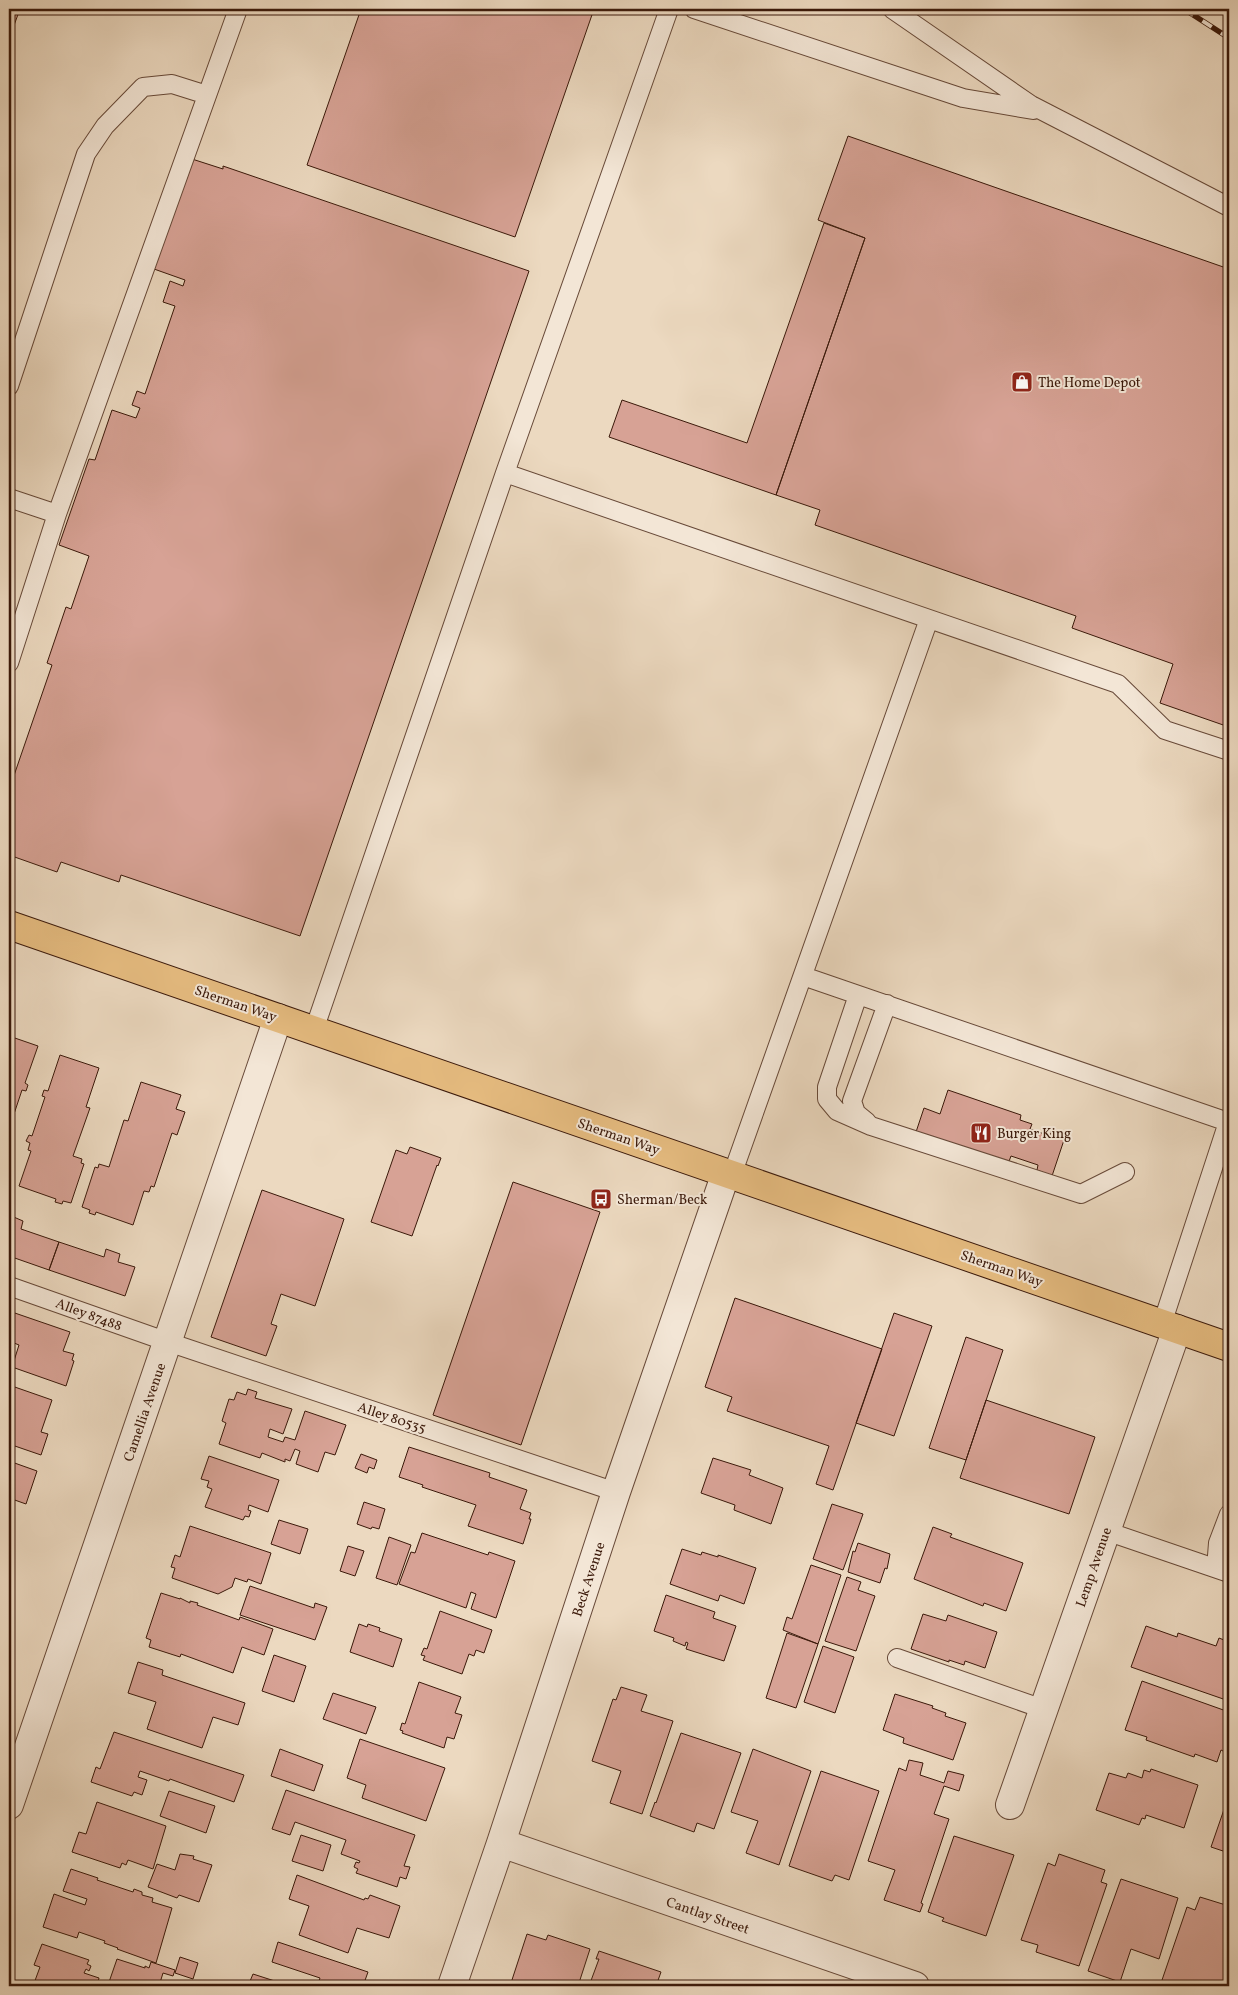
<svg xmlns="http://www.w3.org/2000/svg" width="1238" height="1995" font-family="Vollkorn,serif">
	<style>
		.building { fill: #d7a295; stroke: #3b190a }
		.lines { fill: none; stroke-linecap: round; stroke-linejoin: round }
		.lane-casing { stroke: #674938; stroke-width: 20 }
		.street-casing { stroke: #674938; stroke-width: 30 }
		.primary-casing { stroke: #3b190a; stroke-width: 30 }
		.lane { stroke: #f3e6d6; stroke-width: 18 }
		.street { stroke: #f3e6d6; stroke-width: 28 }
		.primary { stroke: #e6bc80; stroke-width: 28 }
		.rail-casing { stroke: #3b190a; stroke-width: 5.5 }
		.rail { stroke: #f3e6d6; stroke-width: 4; stroke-dasharray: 11; stroke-linecap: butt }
		.labels { text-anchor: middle; stroke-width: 4; stroke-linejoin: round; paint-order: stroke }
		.poi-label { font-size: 14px; fill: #3b190a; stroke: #f3e6d6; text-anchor: start }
		.street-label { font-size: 14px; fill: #3b190a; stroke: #f3e6d6 }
	</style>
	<rect width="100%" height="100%" fill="#ecd9c0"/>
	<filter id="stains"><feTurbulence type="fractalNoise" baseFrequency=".004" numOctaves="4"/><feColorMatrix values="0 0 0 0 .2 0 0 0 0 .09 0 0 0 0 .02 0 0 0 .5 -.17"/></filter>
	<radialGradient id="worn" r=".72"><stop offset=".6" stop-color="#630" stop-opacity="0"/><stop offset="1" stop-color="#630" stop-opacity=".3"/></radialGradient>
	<path class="building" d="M9,9h11l-11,30z
		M361,9h233l-79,228 -208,-72z
		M848,136l381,133v458l-69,-24 13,-39 -101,-36 4,-12 -261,-91 5,-15 -44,-15 89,-257 -47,-18z
		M192,159l31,10v-3l306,105 -229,665 -179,-61 -2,7 -58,-20 -4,10 -48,-17v-65l43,-125 -5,-2 19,-56 5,2 18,-53 -30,-11 30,-86 6,1 17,-50 24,8 4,-10 -8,-3 5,-14 8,3 30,-88 -12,-4 7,-21 13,5 2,-6 -31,-11z
		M824,223l41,15 -89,257 -167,-58 13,-37 125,43z
		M9,1036l29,10 -13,37 3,2 -2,6 -4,-1 -13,39z
		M60,1055l39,13 -13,39 4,1 -17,48 9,3 -1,4 3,1 -13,39 -8,-2 -1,3 -7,-2 1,-3 -37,-13 12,-35 -3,-1 2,-7 -4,-2 3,-6 3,1 13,-39 -3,-1 2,-6 4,1z
		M141,1082l40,13 -5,14 9,3 -8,23 -5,-2 -18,54 -3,-1 -2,6 -5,-1 -11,34 -37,-13 -1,3 -6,-2 1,-3 -8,-3 13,-40 3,1 1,-4 10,3 15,-47 4,1z
		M948,1090l73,25 -1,5 12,4 -2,5 20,7 1,-5 11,4 -1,4 3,1 -12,36 -15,-6 1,-5 -27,-9 -3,8 -92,-32 8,-24 16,6z
		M410,1147l31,11 -3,8 -1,-1 -25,71 -41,-14 25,-72 11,4z
		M513,1182l87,30 -79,233 -88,-30z
		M262,1190l82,29 -29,87 -34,-12 -10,30 6,2 -11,30 -55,-19z
		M9,1215l14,6 -2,8 38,13 -10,28 -40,-14z
		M59,1242l45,15 2,-8 14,5 -2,8 17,5 -10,29 -76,-26z
		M735,1298l147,51 -49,141 -17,-6 13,-38 -102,-35 5,-14 -27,-10z
		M9,1311l61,21 -7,19 11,3 -2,6 2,1 -8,25 -54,-19 7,-22 -10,-4z
		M894,1313l38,13 -38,110 -38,-13z
		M966,1337l37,13 -37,110 -37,-12z
		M9,1385l43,15 -11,32 7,2 -7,21 -32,-11z
		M248,1389l9,3 -2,6 37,11 -9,25 -13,-5 -2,8 15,5 2,-5 10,3 10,-29 41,14 -11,30 -10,-3 -7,20 -22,-8 4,-13 -5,-2 -5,12 -5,-2v3l-23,-9 -2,5 -41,-14 7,-21 -4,-2 7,-22 5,1 3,-8 9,3z
		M986,1400l109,37 -26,77 -109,-36z
		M409,1447l81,26 -1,4 38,13 -7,19 11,4 -2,6h2l-8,25 -55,-18 8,-21 -54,-18 1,-2 -24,-8z
		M361,1454l16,6 -3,9 -5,-2 -2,6 -12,-5z
		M209,1456l70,24 -11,32 -19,-7 -1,5 3,1 -2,6 -4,-1 -2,4 -38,-13 7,-18 -5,-2 2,-6 -8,-2z
		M713,1458l38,12 -2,5 34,13 -12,36 -37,-14 1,-5 -34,-12z
		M9,1461l28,10 -11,33 -17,-6z
		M364,1502l21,7 -6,20 -7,-2 -1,2 -14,-5z
		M832,1504l31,10 -20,56 -30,-11z
		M279,1520l29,9 -8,25 -29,-10z
		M190,1526l81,27 -10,31 -13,-5 -1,3 -12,-4 -3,9 -14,7 -46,-16 3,-10 -4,-1 4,-12 5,2z
		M933,1527l19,7 -2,3 73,26 -17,48 -22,-8 -1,3 -69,-27z
		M422,1533l66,22 1,-3 26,9 -19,57 -25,-9 5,-15 -5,-2 -5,16 -67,-24 12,-32 4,1z
		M389,1537l22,8 -14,40 -21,-7z
		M858,1543l32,11 -3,15 -2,-1 -5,15 -32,-11 5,-21 2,1z
		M348,1546l16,5 -9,25 -15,-5z
		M682,1549l19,6 1,-3 16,5v-2l38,13 -12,36 -24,-9 -2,6 -48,-17z
		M811,1565l30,10 -23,69 -35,-14 4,-13 5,2z
		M847,1577l14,5 -3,8 17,6 -19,55 -31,-10z
		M250,1586l64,22 1,-5 12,4 -12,33 -75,-25z
		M161,1593l19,6v-1l10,5v-2l8,2 -1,2 42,15 1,-3 33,12 -9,26 -22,-8 -9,26 -52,-19 -1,3 -31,-10 2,-7 -5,-2z
		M666,1595l49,17 -2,6 23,8 -12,35 -38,-12 2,-6 -2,-1 -1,4 -12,-5 1,-3 -20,-7z
		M440,1611l52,19 -8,23 -8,-3 -2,6 -5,-2 -7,20 -39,-14 2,-4 -4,-1 3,-7 3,1z
		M923,1614l23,7 2,-6 49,17 -12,36 -20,-7 -1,4 -15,-5v2l-38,-13z
		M359,1624l8,3 1,-3 12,4 -1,3 23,8 -9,28 -43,-15z
		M1146,1626l31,11 1,-4 38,13 3,-8 10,4v59l-98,-34z
		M787,1633l31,11 -22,64 -30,-10z
		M823,1646l31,11 -19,56 -31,-11z
		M274,1655l32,11 -12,36 -32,-11z
		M138,1662l25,8 -1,5 83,28 -7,22 -25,-8 -11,31 -55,-19 9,-27 -28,-9z
		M1142,1681l87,31v42l-8,-4 -4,12 -22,-8 -1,3 -48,-17 1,-3 -22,-7z
		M419,1682l42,15 -6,16 7,2 -8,24 -7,-2 -3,11 -42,-15 1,-2 -3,-1 2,-7 3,1z
		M621,1687l26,8 -6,16 32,10 -31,93 -32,-11 11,-32 -29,-10 21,-62 3,1z
		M333,1693l43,14 -10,27 -43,-15z
		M895,1694l38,12 -1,2 14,5 -1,3 21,7 -13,37 -50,-17 1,-5 -21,-8z
		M114,1732l130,43 -10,27 -64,-23 -1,2 -29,-10 -2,6 9,3 -5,15 -8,-3 -2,4 -41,-14 5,-15 4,2z
		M681,1733l60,20 -27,76 -17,-6 -3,9 -44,-16 5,-14 1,1z
		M360,1739l85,29 -19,53 -64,-23 4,-13 -19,-7z
		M280,1749l43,16 -9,26 -43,-15z
		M753,1749l58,22 -32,94 -33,-12 12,-32 -27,-9z
		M909,1760l14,3 -3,12 24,8 4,-12 16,4 -5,16 -15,-5 -10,28 15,5 -28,84 2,1 -3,8 -36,-12 11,-30 -27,-9 31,-93 7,3z
		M1151,1769l47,16 -14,43 -38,-13 -1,4 -3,-1 -3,7 -43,-15 13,-37 17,5 2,-5 14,5 2,-8 6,2z
		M821,1771l58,20 -30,89 -14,-5 -3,6 -43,-15z
		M286,1790l129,45 -11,31 6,1 -4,12 -6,-2 -3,10 -41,-14 2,-4 -4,-2 2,-5 3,1 1,-2 -19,-7 5,-14 -51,-18 -5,13 -18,-6z
		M169,1791l46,15 -9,27 -46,-17z
		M1229,1795v58l-18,-6z
		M97,1802l69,24 -13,43 -25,-9 -2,5 -4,-2 -2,5 -48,-16 7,-20 7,2z
		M301,1835l30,10 -8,26 -31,-10z
		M954,1836l60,19 -28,81 -44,-15 2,-3 -16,-6z
		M180,1854l14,2 -1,3 19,6 -13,37 -20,-7 -2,3 -29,-11 9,-23 18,6z
		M1059,1854l46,16 -4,12 6,2 -28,82 -43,-14 2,-7 -17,-5 27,-77 7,3z
		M71,1869l27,9 -1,2 36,12 1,-3 8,3v3l11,3 -1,4 20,6 -16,55 -39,-14 1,-1 -14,-5 1,-2 -26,-9 -2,6 -34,-11 11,-33 31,11 2,-6 -24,-8z
		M297,1875l67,25 1,-2 3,1 2,-4 30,11 -11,32 -32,-10 -9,25 -49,-18 10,-29 -20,-7z
		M1121,1879l57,19 -19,61 -28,-10 -11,33 -32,-11z
		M1200,1897l29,9v72l-3,8h-57l-8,-3 26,-76 8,3z
		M527,1934l19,6 2,-5 42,14 -12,37h-68z
		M278,1942l90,30 -5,14h-46l3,-8 -48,-16z
		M42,1944l47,16 -2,4 4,2 -2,5 -3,-2 -2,4 15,5 -2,8h-64l7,-19 -6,-2z
		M599,1951l62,21 -5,14h-67l10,-27h-3z
		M180,1957l18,6 -5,16 -18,-6z
		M117,1959l28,9v-2l4,2 2,-6 24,8 -2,6 -10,-3 -4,13h-47l-4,-1z
		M253,1974l31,10 -1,2h-35z"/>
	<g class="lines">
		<g class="lane-casing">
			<path id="lane" d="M694,9l269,89 70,12
				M892,9l139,96 198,102
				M9,386l77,-232 19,-28 38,-39 29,-3 35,11
				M505,473l613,211 47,46 64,21
				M9,498l48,16
				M9,663l48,-149 181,-505
				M803,976l425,146
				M858,995l-31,92v12l10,12 34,15 210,68 44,-22
				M314,1030l191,-557 164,-464
				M867,1122l-11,-9 -4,-12 35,-97
				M732,1175l197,-556
				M9,1286l159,56 448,150
				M1162,1324l67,-205
				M1229,1514l-11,29 -1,13 12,17
				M1106,1531l123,42
				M897,1658l146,51"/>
		</g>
		<g class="street-casing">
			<path id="street" d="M9,1805l269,-787
				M1010,1805l167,-476
				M501,1843l414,143
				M452,1986l49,-143 115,-351 110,-319"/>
		</g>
		<g class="primary-casing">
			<path id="primary" d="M9,925l1220,422"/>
		</g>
		<use href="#lane" class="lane"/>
		<use href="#street" class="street"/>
		<use href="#primary" class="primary"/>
		<g class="rail-casing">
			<path id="rail" d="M1184,9l45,29
				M1226,9l3,2"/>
		</g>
		<use href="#rail" class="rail"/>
	</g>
	<defs>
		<g id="shop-square" transform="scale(1.125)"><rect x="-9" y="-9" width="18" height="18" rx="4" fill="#8f2418" stroke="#f3e6d6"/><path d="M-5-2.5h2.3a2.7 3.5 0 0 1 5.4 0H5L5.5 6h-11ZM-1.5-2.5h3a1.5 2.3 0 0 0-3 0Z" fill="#fff"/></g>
		<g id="restaurant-square" transform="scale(1.125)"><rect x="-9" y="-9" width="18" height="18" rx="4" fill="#8f2418" stroke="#f3e6d6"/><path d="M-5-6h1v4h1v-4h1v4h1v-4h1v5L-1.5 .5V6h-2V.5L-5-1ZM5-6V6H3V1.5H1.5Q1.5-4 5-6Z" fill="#fff"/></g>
		<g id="bus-square" transform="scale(1.125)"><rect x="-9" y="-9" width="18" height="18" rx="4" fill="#8f2418" stroke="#f3e6d6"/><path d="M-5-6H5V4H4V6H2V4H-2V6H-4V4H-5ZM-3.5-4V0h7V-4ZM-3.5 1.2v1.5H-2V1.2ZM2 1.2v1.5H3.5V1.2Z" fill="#fff"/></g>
	</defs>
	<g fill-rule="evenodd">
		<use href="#shop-square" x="1022" y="382"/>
		<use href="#restaurant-square" x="981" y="1133"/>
		<use href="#bus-square" x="601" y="1199"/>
	</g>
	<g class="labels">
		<g class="poi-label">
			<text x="1038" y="387">The Home Depot</text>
			<text x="997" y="1138">Burger King</text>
			<text x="617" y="1204">Sherman/Beck</text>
		</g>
		<g class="street-label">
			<text transform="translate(236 1003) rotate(19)" y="5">Sherman Way</text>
			<text transform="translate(619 1136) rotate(19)" y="5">Sherman Way</text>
			<text transform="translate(1002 1268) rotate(19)" y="5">Sherman Way</text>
			<text transform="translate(89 1314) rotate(20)" y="5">Alley 87488</text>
			<text transform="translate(144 1412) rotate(-71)" y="5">Camellia Avenue</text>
			<text transform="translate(392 1417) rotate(18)" y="5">Alley 80535</text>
			<text transform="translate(1093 1567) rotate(-71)" y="5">Lemp Avenue</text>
			<text transform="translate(588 1579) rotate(-72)" y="5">Beck Avenue</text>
			<text transform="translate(708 1915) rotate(19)" y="5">Cantlay Street</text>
		</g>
	</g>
	<rect width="1238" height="1995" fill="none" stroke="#ecd9c0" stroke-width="30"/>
	<rect x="10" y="10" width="1218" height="1975" fill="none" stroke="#3b190a" stroke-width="2.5"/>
	<rect x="15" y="15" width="1208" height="1965" fill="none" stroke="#3b190a"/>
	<rect width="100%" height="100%" filter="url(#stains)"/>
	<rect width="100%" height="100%" fill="url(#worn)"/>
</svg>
